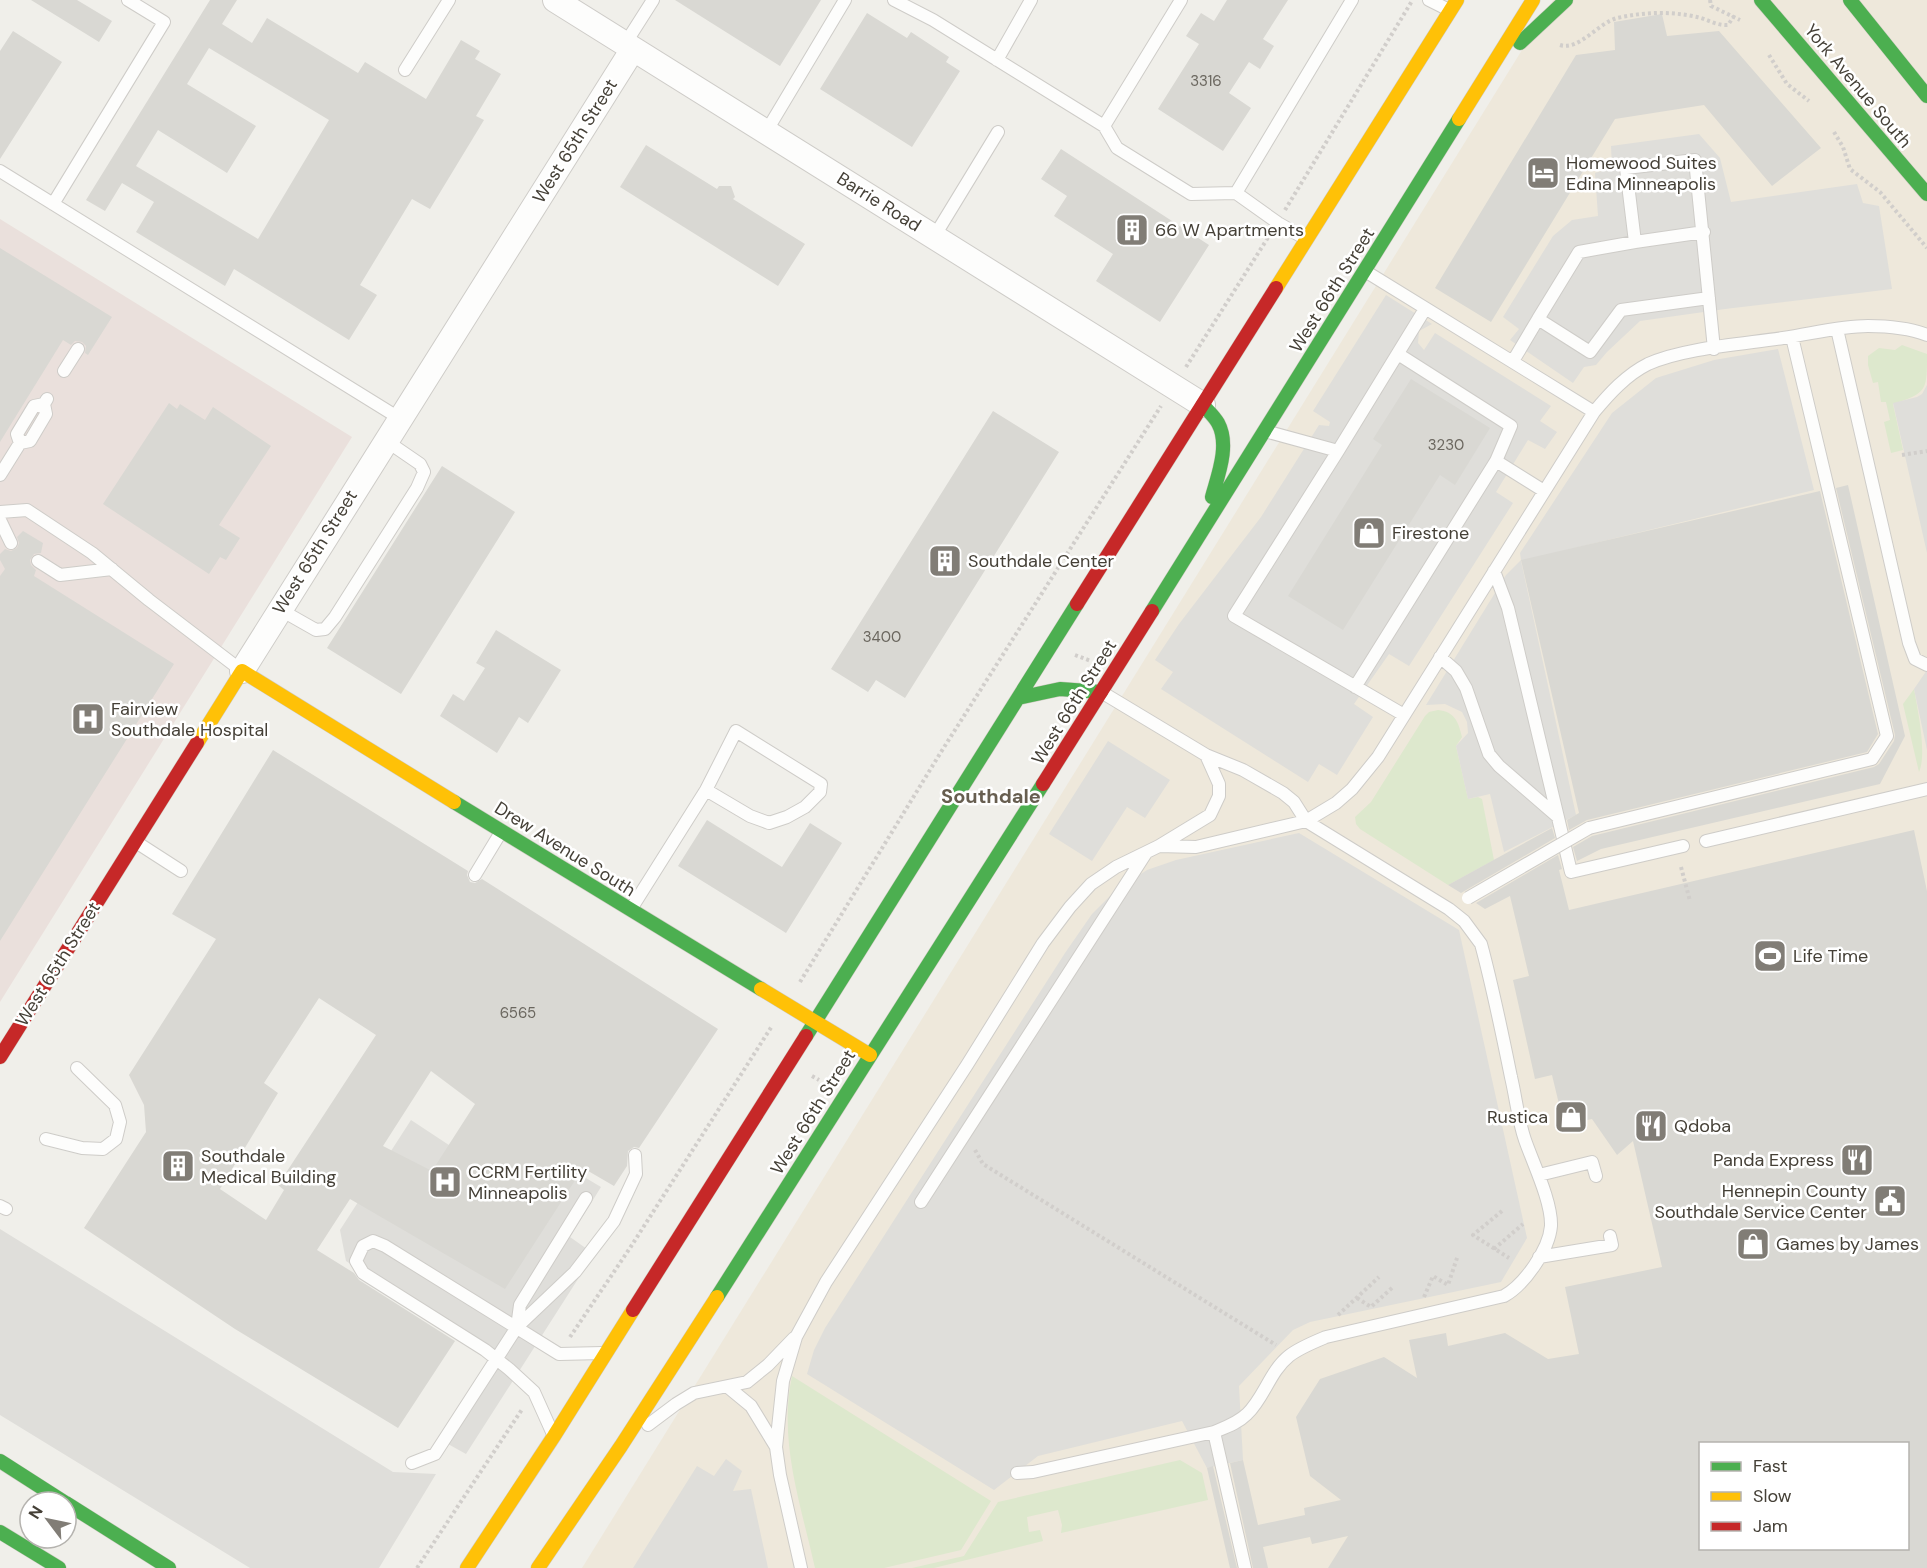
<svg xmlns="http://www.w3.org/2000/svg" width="1927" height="1568" font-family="'DM Sans',sans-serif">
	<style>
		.commercial { fill: #eee8db; fill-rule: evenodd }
		.medical { fill: #eae0dc }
		.green { fill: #dde8cd }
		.parking { fill: #dfdeda }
		.building { fill: #d9d8d3; fill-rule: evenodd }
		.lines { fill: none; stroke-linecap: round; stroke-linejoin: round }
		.lane-casing { stroke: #ceccc8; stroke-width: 14 }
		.street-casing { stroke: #ceccc8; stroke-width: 26 }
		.fast-casing { stroke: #cecbc2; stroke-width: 15 }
		.slow-casing { stroke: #cecbc2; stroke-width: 15 }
		.jam-casing { stroke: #cecbc2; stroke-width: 15 }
		.path { stroke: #d1cecb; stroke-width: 4; stroke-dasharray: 3 3; stroke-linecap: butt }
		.lane { stroke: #fdfdfc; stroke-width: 12 }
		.street { stroke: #fdfdfc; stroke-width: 24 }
		.fast { stroke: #4caf50; stroke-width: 14 }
		.slow { stroke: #ffc107; stroke-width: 14 }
		.jam { stroke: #c62828; stroke-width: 14 }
		.lane-bridge-casing { stroke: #ceccc8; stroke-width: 14; stroke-linecap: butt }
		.lane-bridge { stroke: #fdfdfc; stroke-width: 12 }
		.labels { text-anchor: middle; stroke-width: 5; stroke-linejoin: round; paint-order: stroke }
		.number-label { font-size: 15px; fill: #6b675f }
		.street-label { font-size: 18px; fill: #454037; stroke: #fff }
		.poi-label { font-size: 18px; fill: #454037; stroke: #fff; text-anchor: start }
		.neighbourhood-label { font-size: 20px; font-weight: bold; fill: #675e50; stroke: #fff }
	</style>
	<rect width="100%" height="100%" fill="#f0efea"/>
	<path class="commercial" d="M1553,0h374v1568h-1345zM1700,1444h208v104h-208z"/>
	<path class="medical" d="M0,219l352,218 -352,565z"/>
	<path class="green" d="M1902,345l25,9c0,37 0,39 -34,50l10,46 -12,3 -7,-31 6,-2 -4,-18h-5l-3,-20 -5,1 -5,-18v-9l11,-8 16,2z
		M1914,689c4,22 13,65 5,83l-16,-68z
		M1438,710c17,2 20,11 24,27l-6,9 12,53 10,-2 4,2 12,61 -46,25 -88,-56 -4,-5 -1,-7 16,-15 54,-86 4,-4z
		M792,1376l199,125 -30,49 -77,18h-69c-14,-63 -37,-127 -23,-192z
		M1180,1460l22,13 6,27 -147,33 1,-8 -4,-15 -31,7 2,15 11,-2 3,11 -109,27h-22l52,-12 34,-54z"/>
	<path class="parking" d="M1699,134l21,24 11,44 126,-18 6,19 16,3 13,83 -167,20 -85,12 -33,31 -11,13 -12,2 -11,16 -63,-43 9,-11 -16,-12 50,-81 19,-16 26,-4 -3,-43 17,-5 -1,-22z
		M1386,295l46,29 -13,7 -1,12 6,7 11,-17 116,73 -11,15 17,11 -12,17 -17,-9 -32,52 17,11 -104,163 -20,-12 -35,50 19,13 -36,58 -18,-11 -11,18 -147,-93 12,-17 -18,-12 24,-36 82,-107 58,-92 10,1 1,-4 -17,-11z
		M1778,349l36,141 -293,71 55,254 -72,37 -14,-58 -22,5 -12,-53 12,-13 -1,-11 -5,-10 -17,-8 -19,1 80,-130 15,-15 -1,-7 92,-140 44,-35 58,-18z
		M1927,385v168l-34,-150 24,-6 5,-3z
		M1927,670v80l-13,-61z
		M1108,741l62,39 -25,38 -18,-11 -35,54 -43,-27z
		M1299,833l160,97 68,308 -26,44 -191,40 -17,8 -54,56 4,74 -36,8 -25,-47 -144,35 -44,34 -187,-116 7,-24 11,-22 240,-375 27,-39 23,-23 32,-21 29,-10z
		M480,1115l121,72 -31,50 24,17 -128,200 -27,-15 53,-82 -146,-96 -6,-31 71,-110 47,31z
		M0,1229l393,243 43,2 -57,94h-129l-250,-153z
		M726,1459l16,12 -9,20 18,-2 17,79h-135l64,-102 17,10z"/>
	<path class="building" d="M31,0h46l35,21 -13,21z
		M210,0h27l-15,24 30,19 15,-25 91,55 7,-11 61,37 35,-59 19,11 -5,8 26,15 -25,42 8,4 -54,89 -18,-10 -52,86 17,10 -28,45 -115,-71 -9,17 -89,-54 18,-30 -32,-19 -17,28 -19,-11zM209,48l120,72 -71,119 -122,-73 22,-36 69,43 29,-47 -69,-42z
		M675,0h146l-41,66z
		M1227,0h61l-25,39 11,7 -14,23 -11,-7 -20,31 22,15 -28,43 -65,-42 41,-65 -13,-8 15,-23 13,8z
		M867,13l40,25 4,-6 38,25 -3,5 14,9 -48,76 -92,-58z
		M1662,14l5,22 52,-5 102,117 -49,38 -68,-81 -89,14 -124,203 -56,-34 141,-233 39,-5 -1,-28z
		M13,31l49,31 -62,97v-108z
		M646,145l71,44 2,-3h12l4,11 -2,2 72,45 -27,42 -158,-99z
		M1061,149l148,96 -49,77 -64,-41 17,-27 -59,-38 13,-20 -26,-17z
		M0,248l112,69 -24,38 -3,-2 1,-7 -4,-4 -7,-1 -4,4 -8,-5 -63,102z
		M1411,379l79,49 -35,57 -15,-10 -97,155 -55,-34 94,-151 -9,-6z
		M169,403l8,6 3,-5 25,16 8,-13 58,39 -52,79 21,13 -14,22 -6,-3 -11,17 -106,-70z
		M993,411l66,41 -154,246 -29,-18 -8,12 -37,-23z
		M442,466l73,46 -114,182 -74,-46z
		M1848,485l57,251 -25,48 -279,65 -24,12 -4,-14 19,-11 282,-69 5,-3 15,-23 1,-6 -59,-247z
		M1820,491l58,243 -11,18 -280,68 -18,10 -2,-10 12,-7 -58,-253z
		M23,531l20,12 -2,10 -7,1 -4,6 1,5 5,5 -2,6 140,88 -174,277v-365l5,-7 -5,-9v-6l5,-5 6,2 6,-3 2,-5 -2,-6z
		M496,630l65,40 -33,53 -9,-6 -22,36 -57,-37 13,-22 11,7 21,-33 -9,-5z
		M273,750l195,121 -1,4 3,7 5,1 7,-4 236,150 -79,119 -5,-1 -6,4 -1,15 -13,20 -31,-18 -78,121 -155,-90 -33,51 37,23 5,7 96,61 -57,87 -163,-99 -151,-101 62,-96 -2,-27 -15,-30 87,-136 -44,-25zM319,998l57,37 -98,150 6,5 -18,30 -46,-31 58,-96 -14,-10zM431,1071l44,33 -43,67 -49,-25z
		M707,820l75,47 28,-44 32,20 -56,90 -108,-67z
		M1552,828l3,10 -94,55 -13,-8z
		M1914,830l13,61v677h-599l20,-32 -36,8 -2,-7 -47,10 5,21h-15l-23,-105 13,-3 15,65 47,-10 -1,-7 37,-8 -31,-24 -14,-59 24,-38 64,-22 33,21 -8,-38 37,-7 2,13 57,-13 43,26 31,-5 -14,-67 97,-20 -29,-126 -16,14 -25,-36 -28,6 -12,-50 -17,4 -22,-99 16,-4 -19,-80 -25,13 -9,-6 82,-48 4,14 -3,1 10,40zM1701,1443h207v105h-207z
		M1213,1466l24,102h-7l-23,-100z"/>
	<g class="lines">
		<g class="lane-casing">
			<path id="lane" d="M894,0l39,20 171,106 13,22 74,46 45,-1 42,30 28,16
				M1429,0l20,10
				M625,44l28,-44
				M997,60l34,-60
				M405,70l44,-70
				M1104,126l77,-126
				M766,132l79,-132
				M0,171l399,247
				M1236,193l116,-193
				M53,204l111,-182 -36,-22
				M1704,232l-69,10 -56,10 -41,67 52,33 31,-42 88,-12
				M934,237l64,-105
				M1635,242l-9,-74 69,-8 19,189
				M1365,271l229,141
				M1837,329l72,314 6,16 12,6
				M1398,354l113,72 -15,35
				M1513,361l25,-42
				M64,371l14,-22
				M1265,431l73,20
				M20,443l-3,-9 17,-28 10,-2
				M0,475l20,-32 10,-2 16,-27 -2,-10 3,-5
				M0,512l27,-2 65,43 57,47 93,71
				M0,520l11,23
				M38,561l22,14 52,-6
				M1494,571l14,37 63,264 112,-26
				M279,609l37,21 9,-1 10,-12 82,-129 7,-16 -4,-8 -35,-24
				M1440,657l16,14 10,17 23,66 10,12 59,51
				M1355,687l141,-226 48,30
				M1404,715l-170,-99 104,-165 87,-142
				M1589,828l283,-69 15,-23 -95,-399
				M1706,841l221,-52
				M136,842l45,29
				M1159,846l37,1 110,-26 30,-18 16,-14 26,-32 216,-345c15,-18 32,-37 54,-48 35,-16 95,-20 135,-26 28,-4 57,-12 85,-12 19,0 41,2 59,9
				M475,875l26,-43
				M631,909l75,-119 30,-59 85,53 -1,8 -15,15 -18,10 -18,6 -19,-7 -44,-26
				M46,1139l36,9 21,1 13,-10 4,-17 -5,-17 -38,-37
				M1539,1175l53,-13 4,14
				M921,1202l225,-349
				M0,1206l6,3
				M1539,1257l73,-12 -2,-9
				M517,1327l58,-55 39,-51 22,-47 -1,-19
				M728,1387l23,19 25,41
				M648,1425l28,-21 18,-11 53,-11 21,-17 26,-27
				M552,1432l-18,-40 -25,-23 -24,-19 -122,-77 -7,-12 7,-15 10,-5 12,5 174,108 44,-1
				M1214,1432l31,136
				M412,1463l23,-9 82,-127 3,-22 66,-107
				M1017,1473l16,-1 181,-40c12,-5 24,-9 33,-18 17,-16 23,-43 42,-58 10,-8 25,-14 37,-19l178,-41c20,-11 45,-46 47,-70 1,-24 -18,-63 -26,-86 -7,-20 -9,-42 -14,-63 -9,-44 -18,-89 -30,-133l-17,-23 -15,-12 -143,-88 -12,-19 -11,-9 -40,-23 -37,-15 -103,-62
				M801,1568l-21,-93 -4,-28 7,-66 13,-44 30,-55 141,-217 76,-122 27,-36 21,-23 25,-17 43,-21 51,-31 9,-19v-12l-13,-29"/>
		</g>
		<g class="street-casing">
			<path id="street" d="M555,0l648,405
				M242,671l391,-622"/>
		</g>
		<g class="fast-casing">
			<path id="fast" d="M1761,0l166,194
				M1850,0l77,96
				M1520,43l46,-43
				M1203,405c5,6 11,11 15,18 12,22 0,52 -6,74
				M1152,611l307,-492
				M1018,698l42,-9 41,3
				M454,802l307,187
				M806,1036l271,-432
				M717,1297l326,-513
				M0,1461l64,41
				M66,1503l103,65
				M0,1532l59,36"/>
		</g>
		<g class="slow-casing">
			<path id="slow" d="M1459,119l74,-119
				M1276,288l181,-288
				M197,743l45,-72 212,131
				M761,989l109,66
				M467,1568l87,-132 79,-126
				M538,1568l83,-122 96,-149"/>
		</g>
		<g class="jam-casing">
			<path id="jam" d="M1077,604l199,-316
				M1043,784l109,-173
				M0,1057l197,-314
				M633,1310l173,-274"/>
		</g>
		<path class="path" d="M1710,0l1,6 29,14
			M1560,45c19,6 38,-22 57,-27 27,-6 53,-7 80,-1 10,2 20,9 31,8l6,-9
			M1769,55l18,29 22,17
			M1834,132l9,15 7,22 30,23 47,56
			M1285,210l127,-209
			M1186,367l83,-131
			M1902,455l25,-4
			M1075,655l16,6
			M1681,867l9,34
			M800,982l141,-230 220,-346
			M812,1076l7,4
			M975,1150l8,14 293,181
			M1502,1211l-29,24 36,23
			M1494,1249l29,-25
			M1424,1297l9,-21 15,9 10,-30
			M1357,1298l14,9 23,-21
			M1338,1315l41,-38
			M570,1337l60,-89 142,-222
			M417,1568l106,-160"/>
		<use href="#lane" class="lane"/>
		<use href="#street" class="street"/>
		<use href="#fast" class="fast"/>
		<use href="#slow" class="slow"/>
		<use href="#jam" class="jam"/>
		<g class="lane-bridge-casing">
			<path id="lane-bridge" d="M1468,898l121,-70"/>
		</g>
		<use href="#lane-bridge" class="lane-bridge"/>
	</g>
	<defs>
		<g id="hotel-square" transform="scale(1.725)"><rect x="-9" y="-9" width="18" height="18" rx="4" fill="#817d76" stroke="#fff"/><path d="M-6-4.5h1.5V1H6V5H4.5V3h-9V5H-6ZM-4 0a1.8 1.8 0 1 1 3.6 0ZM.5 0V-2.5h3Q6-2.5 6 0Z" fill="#fff"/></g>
		<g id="building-square" transform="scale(1.725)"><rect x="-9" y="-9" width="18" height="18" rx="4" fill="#817d76" stroke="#fff"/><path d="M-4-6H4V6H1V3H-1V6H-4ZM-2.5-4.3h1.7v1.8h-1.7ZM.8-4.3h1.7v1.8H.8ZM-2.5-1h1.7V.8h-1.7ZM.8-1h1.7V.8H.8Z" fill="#fff"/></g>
		<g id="shop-square" transform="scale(1.725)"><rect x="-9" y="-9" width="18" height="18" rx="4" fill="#817d76" stroke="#fff"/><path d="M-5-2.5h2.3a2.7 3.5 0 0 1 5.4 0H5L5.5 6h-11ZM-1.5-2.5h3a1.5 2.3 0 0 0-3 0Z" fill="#fff"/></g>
		<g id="hospital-square" transform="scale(1.725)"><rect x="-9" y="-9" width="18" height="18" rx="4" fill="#817d76" stroke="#fff"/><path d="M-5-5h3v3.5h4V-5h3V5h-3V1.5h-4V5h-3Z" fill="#fff"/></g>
		<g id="stadium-square" transform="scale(1.725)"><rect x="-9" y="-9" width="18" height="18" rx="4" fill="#817d76" stroke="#fff"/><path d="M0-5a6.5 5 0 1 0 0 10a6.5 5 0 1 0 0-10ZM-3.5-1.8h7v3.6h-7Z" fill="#fff"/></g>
		<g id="restaurant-square" transform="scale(1.725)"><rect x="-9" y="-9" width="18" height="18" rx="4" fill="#817d76" stroke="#fff"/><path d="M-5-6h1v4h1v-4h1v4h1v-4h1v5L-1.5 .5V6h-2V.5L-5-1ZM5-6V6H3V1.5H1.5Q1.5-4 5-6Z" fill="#fff"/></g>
		<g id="civic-square" transform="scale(1.725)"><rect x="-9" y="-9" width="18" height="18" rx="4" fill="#817d76" stroke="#fff"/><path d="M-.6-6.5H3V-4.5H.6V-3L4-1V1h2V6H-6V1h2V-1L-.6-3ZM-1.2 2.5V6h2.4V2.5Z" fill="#fff"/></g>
	</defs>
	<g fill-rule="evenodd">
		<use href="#hotel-square" x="1543" y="173"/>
		<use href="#building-square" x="1132" y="230"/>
		<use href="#shop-square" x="1369" y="533"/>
		<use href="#building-square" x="945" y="561"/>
		<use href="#hospital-square" x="88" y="719"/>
		<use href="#stadium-square" x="1770" y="956"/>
		<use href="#shop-square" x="1571" y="1117"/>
		<use href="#restaurant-square" x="1651" y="1126"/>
		<use href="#restaurant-square" x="1857" y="1160"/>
		<use href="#building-square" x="178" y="1166"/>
		<use href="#hospital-square" x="445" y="1182"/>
		<use href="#civic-square" x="1890" y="1201"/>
		<use href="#shop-square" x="1753" y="1244"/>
	</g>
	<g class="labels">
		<g class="number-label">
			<text x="1206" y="86">3316</text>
			<text x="1446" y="450">3230</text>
			<text x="882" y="642">3400</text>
			<text x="518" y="1018">6565</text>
		</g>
		<g class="street-label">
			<text transform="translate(1858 86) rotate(50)" y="6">York Avenue South</text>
			<text transform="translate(575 141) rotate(-58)" y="6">West 65th Street</text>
			<text transform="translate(879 202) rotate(32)" y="6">Barrie Road</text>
			<text transform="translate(1332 290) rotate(-58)" y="6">West 66th Street</text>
			<text transform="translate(315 552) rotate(-58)" y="6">West 65th Street</text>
			<text transform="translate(1074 702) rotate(-58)" y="6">West 66th Street</text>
			<text transform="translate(565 849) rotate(32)" y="6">Drew Avenue South</text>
			<text transform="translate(58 964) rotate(-58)" y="6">West 65th Street</text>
			<text transform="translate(813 1112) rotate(-58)" y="6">West 66th Street</text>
		</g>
		<g class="poi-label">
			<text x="1566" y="169">Homewood Suites<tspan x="1566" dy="21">Edina Minneapolis</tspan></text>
			<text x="1155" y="236">66 W Apartments</text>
			<text x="1392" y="539">Firestone</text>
			<text x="968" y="567">Southdale Center</text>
			<text x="111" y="715">Fairview<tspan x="111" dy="21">Southdale Hospital</tspan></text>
			<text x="1793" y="962">Life Time</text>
			<text x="1548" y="1123" text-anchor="end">Rustica</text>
			<text x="1674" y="1132">Qdoba</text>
			<text x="201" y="1162">Southdale<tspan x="201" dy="21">Medical Building</tspan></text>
			<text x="1834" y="1166" text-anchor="end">Panda Express</text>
			<text x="468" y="1178">CCRM Fertility<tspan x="468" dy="21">Minneapolis</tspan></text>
			<text x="1867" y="1197" text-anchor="end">Hennepin County<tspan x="1867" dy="21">Southdale Service Center</tspan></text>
			<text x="1776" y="1250">Games by James</text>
		</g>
		<g class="neighbourhood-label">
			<text x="991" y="803">Southdale</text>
		</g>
	</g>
	<rect x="1699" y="1442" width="210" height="108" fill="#ffffff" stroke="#b5b3af" stroke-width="1.5"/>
	<rect x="1711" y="1462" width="30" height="9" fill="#4caf50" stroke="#b5b3af" stroke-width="1.5"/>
	<text x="1753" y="1472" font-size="18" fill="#454037">Fast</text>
	<rect x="1711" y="1492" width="30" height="9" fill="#ffc107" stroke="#b5b3af" stroke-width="1.5"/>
	<text x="1753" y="1502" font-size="18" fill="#454037">Slow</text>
	<rect x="1711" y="1522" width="30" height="9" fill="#c62828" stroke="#b5b3af" stroke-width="1.5"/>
	<text x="1753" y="1532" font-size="18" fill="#454037">Jam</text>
	<g transform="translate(48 1520) rotate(302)"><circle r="28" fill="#ffffff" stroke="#b5b3af" stroke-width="1.5"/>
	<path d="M0-4.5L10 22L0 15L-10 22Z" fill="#817d76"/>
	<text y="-9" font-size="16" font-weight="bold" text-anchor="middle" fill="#454037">N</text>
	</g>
</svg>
